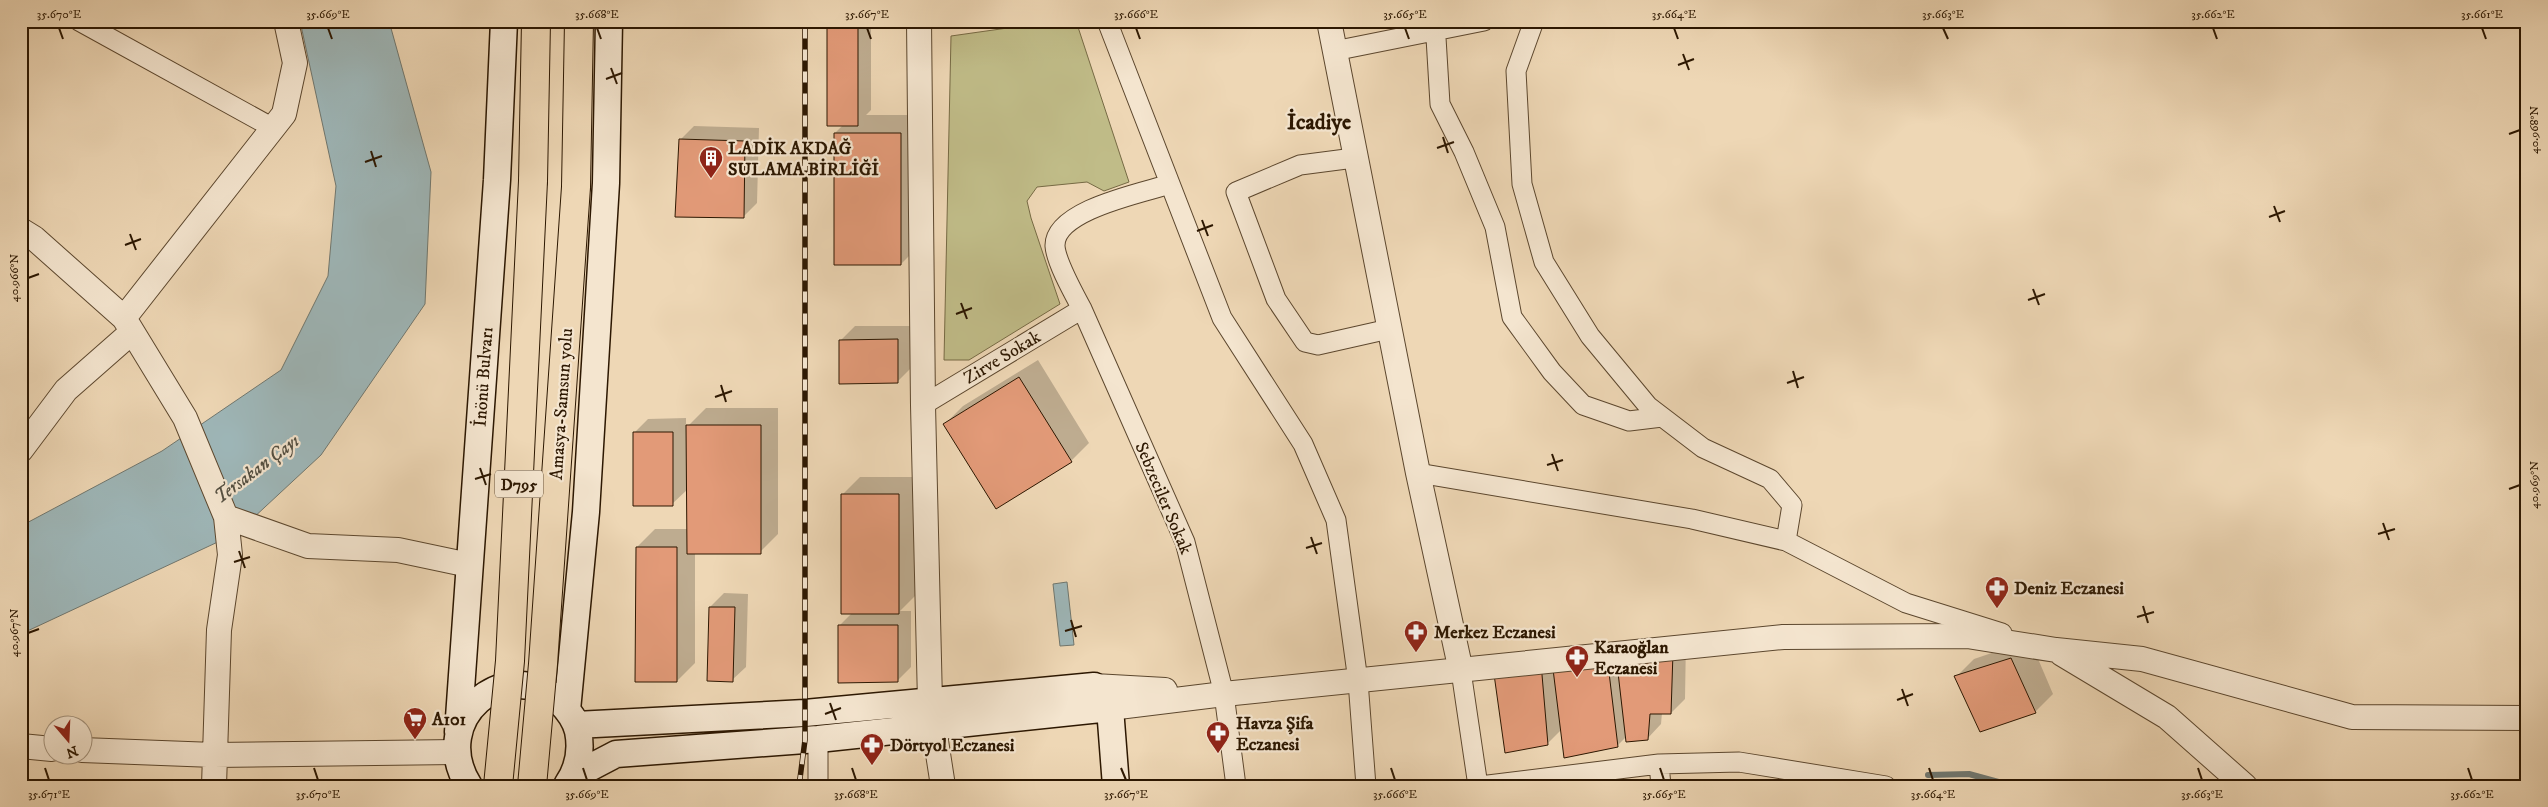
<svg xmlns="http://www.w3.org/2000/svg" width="2548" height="807" font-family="'IM FELL DW Pica',serif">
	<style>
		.green { fill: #c0bc88; stroke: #766a44 }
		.water { fill: #9eb7b9; stroke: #70776f }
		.shadow { fill: #0003 }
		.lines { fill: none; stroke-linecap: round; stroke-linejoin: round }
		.stream { stroke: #70776f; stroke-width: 6 }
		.building { fill: #e29a78; stroke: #2c1701 }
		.minor-casing { stroke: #5c472e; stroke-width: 21 }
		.tertiary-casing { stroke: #5c472e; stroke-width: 26 }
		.secondary-casing { stroke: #2c1701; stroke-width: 29 }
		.trunk-casing { stroke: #2c1701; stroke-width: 30 }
		.minor { stroke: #f4e5cf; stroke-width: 19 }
		.tertiary { stroke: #f4e5cf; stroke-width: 24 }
		.secondary { stroke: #f4e5cf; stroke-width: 26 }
		.trunk { stroke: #eed7b5; stroke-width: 28 }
		.rail-casing { stroke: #2c1701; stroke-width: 5.5 }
		.rail { stroke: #f4e5cf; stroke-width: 4; stroke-dasharray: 11; stroke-linecap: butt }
		.trunk-bridge-casing { stroke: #2c1701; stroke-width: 30; stroke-linecap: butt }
		.trunk-bridge { stroke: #eed7b5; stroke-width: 28 }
		.ticks { fill: none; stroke: #2c1701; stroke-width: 2 }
		.labels { text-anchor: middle; stroke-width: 4.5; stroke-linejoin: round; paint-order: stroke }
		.shield { fill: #f4e5cf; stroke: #68553f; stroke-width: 1 }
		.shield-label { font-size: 16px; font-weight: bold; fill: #2c1701 }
		.poi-label { font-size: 18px; font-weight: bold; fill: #2c1701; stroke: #f4e5cf; text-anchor: start }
		.street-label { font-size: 18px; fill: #2c1701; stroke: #f4e5cf }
		.water-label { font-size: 19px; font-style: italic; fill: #544f41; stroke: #f4e5cf }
		.district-label { font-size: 22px; font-weight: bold; fill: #2c1701; stroke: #f4e5cf }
		.neatline { fill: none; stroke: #2c1701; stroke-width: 2 }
		.ticks-label { font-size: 12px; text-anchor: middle; fill: #2c1701 }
	</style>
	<rect width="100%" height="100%" fill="#eed7b5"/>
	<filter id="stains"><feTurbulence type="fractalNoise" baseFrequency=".004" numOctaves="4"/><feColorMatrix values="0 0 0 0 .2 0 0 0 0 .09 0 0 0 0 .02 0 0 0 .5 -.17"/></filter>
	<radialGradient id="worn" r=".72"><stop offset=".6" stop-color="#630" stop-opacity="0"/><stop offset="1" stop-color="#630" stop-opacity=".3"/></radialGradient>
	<path class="green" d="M1057,21h19l53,161 -25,9 -17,-9 -50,5 -10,14 4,17 29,86 -91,56h-25l7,-324z"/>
	<path class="water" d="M300,21h89l42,151 -6,132 -104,151 -84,78 -216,101v-108l141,-75 119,-81 47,-94 8,-90z
		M1067,582l7,63 -14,1 -7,-62z"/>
	<path class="shadow" d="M828,21h43v89l-5,5h53v131l-18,18 -66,-131 9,-9z
		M694,126l65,2 -2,75 -14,14 -63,-77z
		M855,326h56v42l-14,14 -56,-42z
		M1038,360l51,83 -18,18 -126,-37 18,-18z
		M706,408h72v126l-18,18 -65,1v110l-18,18 -40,-134 18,-18h33v-40l-16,15 -38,-71 14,-14 38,-1v10z
		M860,477h56v118l-16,16h11v56l-14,14 -58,-55 13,-13 -10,-118z
		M724,593l24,1 -2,73 -14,13 -22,-73z
		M1686,639l-1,60 -14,14h-9l-1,11 -14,15 -21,-2 -8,8 -56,-16 -15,15 -52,-76z
		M2030,640l23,54 -18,18 -79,-35 18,-18z"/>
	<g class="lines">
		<path class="stream" d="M1928,775l41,-1 44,12"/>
	</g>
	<path class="building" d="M827,21h31v105h-31z
		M834,133h67v132h-67z
		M679,139l66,2 -1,77 -69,-1z
		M898,339v44l-59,1v-44z
		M1019,377l53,85 -76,47 -53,-85z
		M686,425h75v129h-74z
		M633,432h40v74h-40z
		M841,494h58v120h-58z
		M636,547h41v135h-42z
		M709,607h26l-2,75 -26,-1z
		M838,625h60v57l-60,1z
		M1673,652l-2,62h-21l-2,26 -22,2 -10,-87z
		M1607,656l11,91 -54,11 -12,-97z
		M2011,658l25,55 -56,19 -26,-56z
		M1541,663l7,82 -43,8 -12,-86z"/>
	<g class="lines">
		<g class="minor-casing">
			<path id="minor" d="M79,21l194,107
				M1107,21l115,297 81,126 33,76 22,161 8,105
				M1435,21l5,83 24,48 31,75 17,90 40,55 31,33 46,16 33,-4
				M1534,21l-18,50 6,113 22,78 46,74 58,70 55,42 67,31 22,26 -6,36
				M1334,51l150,-30
				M1354,158l-54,7 -64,27 40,107 29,43 13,3 71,-16
				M1170,184c-28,9 -116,26 -115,62 1,16 19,48 27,63l103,233 39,152 12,92
				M923,405l159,-96
				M1418,473l274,46 94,22 120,62 96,30
				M1461,671l17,115
				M818,739v47
				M1659,764l2,22
				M1480,786l179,-22 80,-2 147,24"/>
		</g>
		<g class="tertiary-casing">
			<path id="tertiary" d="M919,21l4,384 7,297 13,84
				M1329,21l89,452 43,198
				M21,230l13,8 90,80 61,100 41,99 4,38 -11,75 -5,156
				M124,318l160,-204 11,-51 -9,-42
				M21,450l45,-60 66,-58
				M226,517l82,29 90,4 71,15
				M2062,654l105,63 78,69
				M1094,686l71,4
				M1110,708l114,-14 559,-57 184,-1 89,14 86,9 210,58 175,1
				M21,746l31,3
				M82,750l132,5 242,-3"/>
		</g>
		<g class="secondary-casing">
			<path id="secondary" d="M567,710l19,-198 20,-329 3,-162
				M576,725l229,-12 289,-27 16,22 6,78
				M458,732l39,-552 7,-159
				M574,776l42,-22 202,-15 292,-31
				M469,786c-42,-67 37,-133 91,-84 8,8 15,17 18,29 4,20 1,37 -11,54"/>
		</g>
		<g class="trunk-casing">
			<path id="trunk" d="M533,181l3,-160
				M576,187l3,-166"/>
		</g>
		<use href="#minor" class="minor"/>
		<use href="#tertiary" class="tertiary"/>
		<use href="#secondary" class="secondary"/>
		<use href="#trunk" class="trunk"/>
		<g class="rail-casing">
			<path id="rail" d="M799,786l6,-46v-719"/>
		</g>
		<use href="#rail" class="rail"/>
		<g class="trunk-bridge-casing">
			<path id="trunk-bridge" d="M498,786l12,-125 23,-480
				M532,786l11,-122 33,-477"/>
		</g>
		<use href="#trunk-bridge" class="trunk-bridge"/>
	</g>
	<path class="ticks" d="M59,28l4,11M328,28l4,11M597,28l4,11M867,28l4,11M1136,28l4,11M1405,28l4,11M1674,28l4,11M1943,28l5,11M2213,28l4,11M2482,28l4,11M1683,54l6,16M1678,65l16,-6M611,68l6,16M606,79l16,-6M2509,134l11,-4M1443,137l5,16M1437,148l17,-6M371,151l5,16M365,162l17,-6M2274,206l6,16M2269,217l16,-6M1202,220l6,16M1197,231l16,-6M130,234l6,16M125,245l16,-6M28,278l11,-4M2033,289l6,16M2028,300l17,-6M961,303l6,16M956,314l16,-6M1793,371l5,17M1787,383l17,-6M721,385l5,17M715,397l17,-6M1552,454l6,17M1547,465l16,-5M480,468l6,17M475,479l16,-5M2509,489l11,-4M2383,523l6,17M2378,534l17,-5M1311,537l6,17M1306,548l16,-5M239,551l6,17M234,562l16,-5M2143,606l5,17M2137,617l17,-5M1071,620l5,17M1065,631l17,-5M28,633l11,-4M1902,689l6,17M1897,700l16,-6M830,703l6,17M825,714l16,-6M45,768l4,12M314,768l4,12M583,768l4,12M852,768l4,12M1121,768l5,12M1391,768l4,12M1660,768l4,12M1929,768l4,12M2198,768l4,12M2468,768l4,12"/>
	<defs>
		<g id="building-pin" transform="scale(1.25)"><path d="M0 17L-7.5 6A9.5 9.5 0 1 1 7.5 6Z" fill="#8f2418" stroke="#f4e5cf"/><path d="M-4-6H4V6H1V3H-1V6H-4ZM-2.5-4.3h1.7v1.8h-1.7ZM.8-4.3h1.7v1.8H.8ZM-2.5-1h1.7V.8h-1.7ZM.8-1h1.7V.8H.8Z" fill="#fff"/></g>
		<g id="pharmacy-pin" transform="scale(1.25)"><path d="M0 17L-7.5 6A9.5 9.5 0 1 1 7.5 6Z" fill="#8f2418" stroke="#f4e5cf"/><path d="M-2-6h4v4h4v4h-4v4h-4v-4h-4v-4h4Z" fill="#fff"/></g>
		<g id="supermarket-pin" transform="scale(1.25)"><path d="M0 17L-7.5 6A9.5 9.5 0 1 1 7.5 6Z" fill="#8f2418" stroke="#f4e5cf"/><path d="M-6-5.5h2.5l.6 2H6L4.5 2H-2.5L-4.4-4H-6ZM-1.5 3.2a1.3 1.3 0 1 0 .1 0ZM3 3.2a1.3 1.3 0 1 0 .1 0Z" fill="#fff"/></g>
	</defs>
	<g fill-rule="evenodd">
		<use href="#building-pin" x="711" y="158"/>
		<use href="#pharmacy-pin" x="1997" y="588"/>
		<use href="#pharmacy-pin" x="1416" y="632"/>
		<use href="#pharmacy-pin" x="1577" y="657"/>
		<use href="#supermarket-pin" x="415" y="719"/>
		<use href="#pharmacy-pin" x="1218" y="733"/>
		<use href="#pharmacy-pin" x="872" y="745"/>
	</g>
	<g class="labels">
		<rect class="shield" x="495" y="470.5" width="48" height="27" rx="4"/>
		<g class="shield-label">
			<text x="519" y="490">D795</text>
		</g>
		<g class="poi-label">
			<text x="728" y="154">LADİK AKDAĞ<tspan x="728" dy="21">SULAMA BİRLİĞİ</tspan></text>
			<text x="2014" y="594">Deniz Eczanesi</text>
			<text x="1434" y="638">Merkez Eczanesi</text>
			<text x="1594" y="653">Karaoğlan<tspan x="1594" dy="21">Eczanesi</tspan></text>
			<text x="432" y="725">A101</text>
			<text x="1236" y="729">Havza Şifa<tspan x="1236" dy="21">Eczanesi</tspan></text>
			<text x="890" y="751">Dörtyol Eczanesi</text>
		</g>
		<g class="street-label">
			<text transform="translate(1002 357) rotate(-31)" y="6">Zirve Sokak</text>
			<text transform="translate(483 377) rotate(-86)" y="6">İnönü Bulvarı</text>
			<text transform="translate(561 404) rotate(-86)" y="6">Amasya-Samsun yolu</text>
			<text transform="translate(1164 498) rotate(67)" y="6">Sebzeciler Sokak</text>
		</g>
		<g class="water-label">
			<text transform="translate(256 468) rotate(-37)" y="7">Tersakan Çayı</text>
		</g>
		<g class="district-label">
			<text x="1319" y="129">İcadiye</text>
		</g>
	</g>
	<rect width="2548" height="807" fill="none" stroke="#eed7b5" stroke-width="55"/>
	<g transform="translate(68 740) rotate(161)"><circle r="24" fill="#f4e5cf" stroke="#a4937d"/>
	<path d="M0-4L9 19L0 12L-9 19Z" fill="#8f2418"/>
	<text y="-8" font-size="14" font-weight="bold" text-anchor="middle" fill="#2c1701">N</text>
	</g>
	<rect x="28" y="28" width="2492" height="752" class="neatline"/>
	<g class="ticks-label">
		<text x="59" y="18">35.670°E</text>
		<text x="328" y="18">35.669°E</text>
		<text x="597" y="18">35.668°E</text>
		<text x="867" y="18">35.667°E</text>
		<text x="1136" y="18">35.666°E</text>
		<text x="1405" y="18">35.665°E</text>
		<text x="1674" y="18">35.664°E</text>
		<text x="1943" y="18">35.663°E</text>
		<text x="2213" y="18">35.662°E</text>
		<text x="2482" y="18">35.661°E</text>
		<text transform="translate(2534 130) rotate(-90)" y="4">40.968°N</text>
		<text transform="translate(14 278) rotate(-90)" y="4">40.966°N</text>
		<text transform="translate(2534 485) rotate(-90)" y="4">40.969°N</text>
		<text transform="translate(14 633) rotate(-90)" y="4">40.967°N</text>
		<text x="49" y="798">35.671°E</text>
		<text x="318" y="798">35.670°E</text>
		<text x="587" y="798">35.669°E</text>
		<text x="856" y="798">35.668°E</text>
		<text x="1126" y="798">35.667°E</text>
		<text x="1395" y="798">35.666°E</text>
		<text x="1664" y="798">35.665°E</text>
		<text x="1933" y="798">35.664°E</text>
		<text x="2202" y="798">35.663°E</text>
		<text x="2472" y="798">35.662°E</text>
	</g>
	<rect width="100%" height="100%" filter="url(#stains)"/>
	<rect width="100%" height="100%" fill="url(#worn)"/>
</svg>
